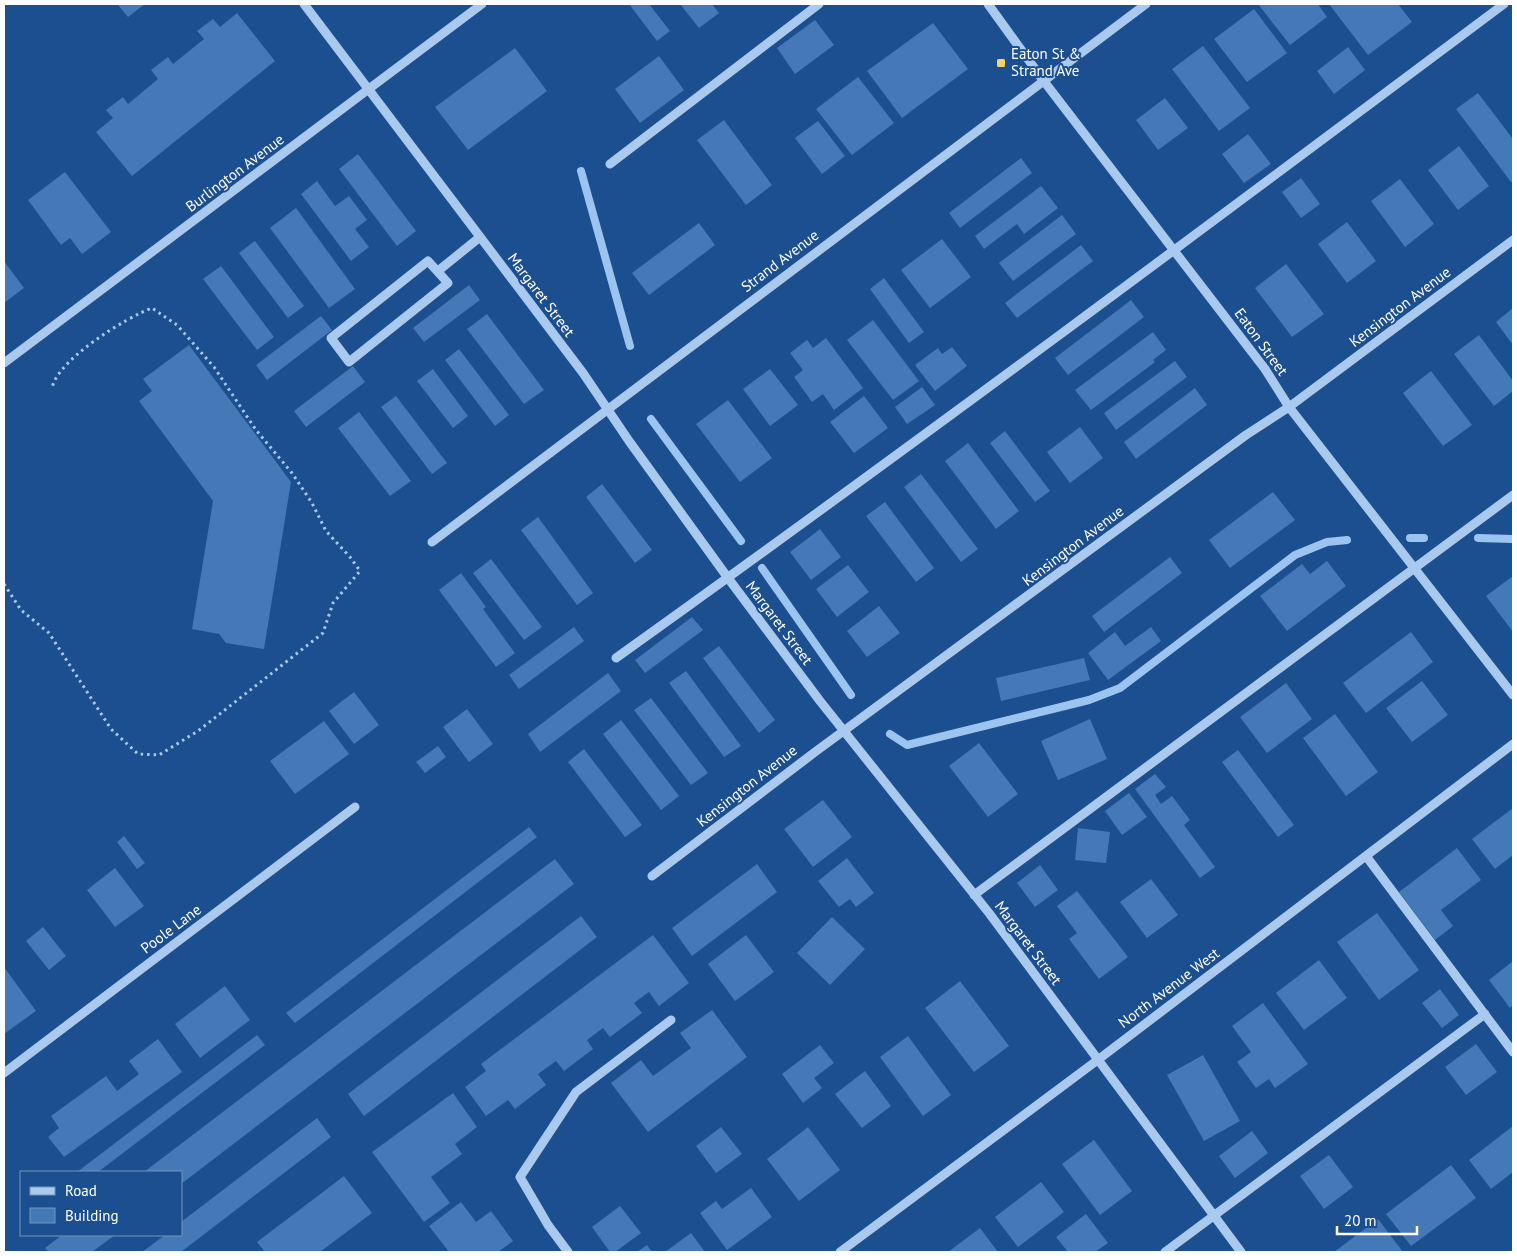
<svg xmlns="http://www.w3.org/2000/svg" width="1517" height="1256" font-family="'PT Sans',sans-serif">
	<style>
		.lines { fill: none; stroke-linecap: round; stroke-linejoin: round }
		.stream { stroke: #9cc4f0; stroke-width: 8 }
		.building { fill: #4478b7 }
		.path { stroke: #a9c9ee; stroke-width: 3; stroke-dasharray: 2.5 4; stroke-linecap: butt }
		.minor { stroke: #a9c9ee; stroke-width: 9 }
		.poi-dot { fill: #ffd166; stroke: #1b4f8f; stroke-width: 2 }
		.labels { text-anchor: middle; stroke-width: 4; stroke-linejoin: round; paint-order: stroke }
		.poi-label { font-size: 15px; fill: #fff; stroke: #1b4f8f; text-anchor: start }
		.street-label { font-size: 15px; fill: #fff; stroke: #1b4f8f }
	</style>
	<rect width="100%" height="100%" fill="#1b4f8f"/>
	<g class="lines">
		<path class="stream" d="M581,171l49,175
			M651,419l90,122
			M1410,538h14
			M1478,538l35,1
			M762,568l89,127
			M890,734l17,11 182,-45 31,-12 175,-133 32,-13 20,-2"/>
	</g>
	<path class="building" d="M117,4h28l-17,13z
		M629,4h20l21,27 -13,10z
		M680,4h32l7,9 -20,15z
		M1258,4h60l9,13 -37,28z
		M1329,4h69l14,18 -44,33z
		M1254,9l33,44 -40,29 -33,-43z
		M237,13l38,48 -143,115 -36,-44 17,-14 -7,-8 17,-13 5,7 30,-25 -7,-9 17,-13 5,7 31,-25 -7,-8 16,-12 7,8z
		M815,20l19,25 -39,29 -18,-26z
		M933,23l35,46 -66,49 -35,-47z
		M1203,46l47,62 -31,23 -47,-62z
		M1348,47l17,23 -31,24 -17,-23z
		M515,48l32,43 -79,59 -33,-43z
		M659,56l25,34 -44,33 -25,-34z
		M858,77l36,46 -42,32 -36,-46z
		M1478,93l35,46v42l-2,1 -55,-73z
		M1165,98l23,30 -30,22 -22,-30z
		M724,120l48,65 -26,20 -49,-65z
		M818,121l27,35 -23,18 -27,-36z
		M1248,134l23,30 -27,19 -22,-29z
		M1459,146l30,40 -31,24 -30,-40z
		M358,154l58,77 -19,15 -58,-77z
		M1021,158l11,15 -72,55 -11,-15z
		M65,172l46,60 -29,22 -12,-16 -9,7 -33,-45z
		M1301,178l19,26 -19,14 -19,-26z
		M1400,179l34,45 -29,23 -34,-46z
		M317,181l18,25 14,-10 18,24 -12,9 14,18 -18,14 -50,-67z
		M1041,186l17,22 -34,26 -7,-10 -33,25 -9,-13z
		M296,208l59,81 -26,19 -59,-80z
		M1062,215l14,19 -63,47 -14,-18z
		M1347,222l29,39 -29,22 -29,-39z
		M699,223l16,22 -66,50 -17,-22z
		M942,239l29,38 -41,31 -29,-38z
		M255,241l49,65 -16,12 -49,-65z
		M1081,245l12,16 -76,57 -12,-15z
		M4,261l20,27 -20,15z
		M1286,264l38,50 -32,23 -37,-49z
		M221,266l53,71 -17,13 -54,-71z
		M884,278l40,54 -15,11 -39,-54z
		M469,285l11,15 -56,42 -11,-14z
		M1131,300l13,17 -76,58 -13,-17z
		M1513,308v37l-17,-23z
		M487,314l57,76 -20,14 -57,-75z
		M321,316l11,14 -65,50 -11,-15z
		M873,320l46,61 -26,19 -46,-60z
		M1153,332l13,18 -13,10 2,2 -64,48 -16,-20z
		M1479,335l34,46v10l-19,15 -40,-52z
		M826,338l37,50 -29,22 -11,-16 -11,8 -18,-25 9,-7 -13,-17 17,-13 6,8z
		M189,345l102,137 -27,167 -38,-6 -7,-9 -27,-5 21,-128 -74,-100 13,-10 -9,-12z
		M952,347l15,19 -32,25 -20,-26 23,-17 4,6z
		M459,349l50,66 -14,11 -50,-66z
		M1175,361l12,16 -71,53 -12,-17z
		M353,366l12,16 -59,45 -12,-16z
		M433,369l35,47 -15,12 -36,-47z
		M770,369l28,36 -28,21 -27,-37z
		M1431,371l41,54 -29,21 -40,-53z
		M922,387l13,18 -28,19 -12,-17z
		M1195,388l12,17 -71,54 -12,-17z
		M396,396l51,67 -15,11 -51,-67z
		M864,396l24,32 -34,25 -24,-31z
		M728,400l44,58 -32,24 -44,-58z
		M359,412l52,69 -21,15 -52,-68z
		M1080,427l23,31 -33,25 -23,-31z
		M1005,431l45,60 -15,11 -45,-59z
		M968,443l51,68 -23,18 -51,-68z
		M921,474l57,75 -17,13 -57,-75z
		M602,484l50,66 -17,13 -49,-66z
		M1273,492l22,28 -65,48 -21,-28z
		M885,502l49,66 -18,14 -50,-66z
		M538,517l55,76 -16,12 -56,-75z
		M820,529l21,28 -30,23 -21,-28z
		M1170,557l12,16 -78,59 -12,-16z
		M491,559l51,68 -18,13 -51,-67z
		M1327,561l19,25 -59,45 -27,-35 42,-32 8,10z
		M848,565l21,27 -32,25 -21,-28z
		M461,573l25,34 -3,2 32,44 -19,14 -57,-77z
		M1513,576v56l-27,-36z
		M879,606l21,27 -33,24 -20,-26z
		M692,617l11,13 -58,43 -10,-13z
		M574,627l10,14 -65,48 -10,-14z
		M1151,627l10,14 -53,39 -20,-27 27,-21 10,14z
		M1411,632l22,30 -67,51 -23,-30z
		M719,646l56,74 -16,13 -56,-75z
		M1084,658l6,22 -89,21 -5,-23z
		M686,671l55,75 -17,11 -55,-74z
		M608,673l13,18 -81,61 -12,-18z
		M1422,681l26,34 -36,27 -26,-34z
		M1286,683l26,36 -45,34 -27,-36z
		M354,692l25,33 -25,19 -25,-33z
		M651,698l57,75 -17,12 -57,-75z
		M467,709l26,35 -24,18 -26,-35z
		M1335,714l43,58 -32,24 -43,-58z
		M1090,719l17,40 -49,21 -17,-39z
		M621,720l58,76 -18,14 -58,-76z
		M324,721l25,33 -54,40 -25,-33z
		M979,743l39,51 -30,23 -39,-51z
		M438,746l8,11 -21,16 -9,-11z
		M584,749l58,76 -17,12 -57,-75z
		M1238,750l56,75 -16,12 -56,-75z
		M1155,774l11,13 -11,8 6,9 11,-8 18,24 -6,5 31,42 -15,11 -65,-89z
		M1129,793l18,24 -25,18 -17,-24z
		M823,800l29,37 -39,30 -29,-38z
		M1513,808v47l-18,14 -23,-30z
		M529,827l8,10 -242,186 -9,-10z
		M1078,828l32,4 -4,31 -31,-3z
		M124,836l21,27 -8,6 -20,-27z
		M1457,848l24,32 -40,30 12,16 -18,14 -36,-48z
		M847,858l27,35 -18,14 -6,-8 -11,8 -21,-26z
		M555,859l19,25 -393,300v-12h-37z
		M757,864l20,28 -85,64 -20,-28z
		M1040,865l18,25 -23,17 -18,-24z
		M115,868l29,38 -29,21 -28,-37z
		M1151,879l27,36 -31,23 -27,-36z
		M1077,891l51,66 -29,22 -30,-40 8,-6 -20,-27z
		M1377,913l42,57 -40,30 -42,-58z
		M581,916l16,21 -233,179 -16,-22z
		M832,917l33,32 -35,36 -33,-32z
		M43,927l23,29 -17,14 -23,-29z
		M653,935l36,48 -30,23 -10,-14 -15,11 8,10 -32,24 -7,-9 -16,12 6,9 -29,22 -8,-10 -18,13 8,11 -31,24 -7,-9 -22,16 -21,-29 21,-16 -5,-7z
		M746,935l28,37 -39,29 -27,-37z
		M1319,960l28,38 -43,32 -28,-37z
		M1513,961v44l-3,3 -21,-28z
		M4,967l32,44 -32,23z
		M960,981l49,65 -35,26 -49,-64z
		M225,986l25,34 -50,38 -25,-34z
		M1440,989l19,26 -17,13 -20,-25z
		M1263,1003l45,61 -33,24 -6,-9 -13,9 -19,-26 14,-10 -19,-26z
		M712,1010l35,47 -99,75 -37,-49 30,-23 12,16 38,-28 -11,-15z
		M257,1035l8,10 -167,127h-21z
		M908,1036l43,59 -28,21 -43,-59z
		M158,1039l24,33 -118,85 -16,-20 11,-9 -8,-12 55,-40 11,15 22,-17 -10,-13z
		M1476,1044l21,28 -31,23 -21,-28z
		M820,1045l14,18 -20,15 8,10 -19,15 -21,-29z
		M1203,1055l37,66 -36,20 -37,-66z
		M865,1071l26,35 -29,22 -27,-34z
		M453,1093l24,34 -22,17 7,10 -31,23 19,26 -26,19 -52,-70z
		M317,1118l14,19 -150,115h-39l23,-17h16v-13z
		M1513,1126v46l-22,17 -22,-29z
		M721,1127l21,27 -26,19 -20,-27z
		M808,1127l32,43 -41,31 -32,-42z
		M1252,1131l16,22 -33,25 -16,-22z
		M1094,1140l38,51 -32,24 -38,-51z
		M1329,1155l24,32 -29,22 -24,-33z
		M1451,1165l25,33 -65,48 -25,-32z
		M344,1176l28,37 -52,39h-55l-8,-10z
		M1041,1182l23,30 -46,35 -23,-30z
		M751,1188l21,29 -45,33 -27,-37 16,-12 6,8z
		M461,1202l15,20 15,-11 22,30 -15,11h-49l-20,-26z
		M620,1206l21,27 -26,19h-5l-18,-25z
		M1086,1214l22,29 -13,9h-27l-12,-15z
		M1378,1219l25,33h-69z
		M980,1228l18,24h-50z
		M691,1233l14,19h-40z
		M62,1235h53l-23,17h-43l-4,-4z
		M647,1245l5,7h-15z"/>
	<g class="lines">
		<path class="path" d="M4,584l17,26 28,23 62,96 27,25 21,1 39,-24 125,-98 10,-30 27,-32 -10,-14 -24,-26 -14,-28 -20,-30 -36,-43 -42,-63 -37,-42 -25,-17c-25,9 -97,53 -100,81"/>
		<path class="minor" d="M304,4l279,369 46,68 99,137 92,123 169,212 252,339
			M988,4l55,76 222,289 24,38 224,288
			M610,164l209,-160
			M428,261l20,22 -99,79 -18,-24z
			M438,271l42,-34
			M4,363l478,-359
			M432,542l714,-538
			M616,658c299,-214 594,-434 888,-654
			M1366,856l147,196
			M652,876l163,-124 431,-317 43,-28 224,-167
			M974,895l539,-400
			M4,1073l351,-266
			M568,1252l-20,-27 -28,-48 56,-85 95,-72
			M840,1252l259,-193 414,-315
			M1165,1252l320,-238"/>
	</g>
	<rect class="poi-dot" x="996" y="58" width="10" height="10" rx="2.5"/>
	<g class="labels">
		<g class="poi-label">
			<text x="1011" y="59">Eaton St &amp;<tspan x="1011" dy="17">Strand Ave</tspan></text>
		</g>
		<g class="street-label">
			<text transform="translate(235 173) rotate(-37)" y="5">Burlington Avenue</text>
			<text transform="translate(780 261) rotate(-37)" y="5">Strand Avenue</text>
			<text transform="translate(541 295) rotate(53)" y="5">Margaret Street</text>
			<text transform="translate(1400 307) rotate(-37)" y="5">Kensington Avenue</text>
			<text transform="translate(1261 342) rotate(54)" y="5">Eaton Street</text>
			<text transform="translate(1073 546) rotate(-37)" y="5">Kensington Avenue</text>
			<text transform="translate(779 623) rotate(53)" y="5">Margaret Street</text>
			<text transform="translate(747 786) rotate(-38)" y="5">Kensington Avenue</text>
			<text transform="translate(171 929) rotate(-37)" y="5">Poole Lane</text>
			<text transform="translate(1028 943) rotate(53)" y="5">Margaret Street</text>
			<text transform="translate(1169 988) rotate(-37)" y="5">North Avenue West</text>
		</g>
	</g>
	<rect width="1517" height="1256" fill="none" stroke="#ffffff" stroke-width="10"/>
	<rect x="20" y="1171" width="162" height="65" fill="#1b4f8f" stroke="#7695bc"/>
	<rect x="30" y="1187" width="25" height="8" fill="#a9c9ee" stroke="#7695bc"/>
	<text x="65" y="1196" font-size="15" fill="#ffffff">Road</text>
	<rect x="30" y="1208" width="25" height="15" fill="#4478b7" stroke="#7695bc"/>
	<text x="65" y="1221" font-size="15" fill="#ffffff">Building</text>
	<path d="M1337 1226v8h80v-8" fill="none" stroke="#ffffff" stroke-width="2.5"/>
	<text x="1344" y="1226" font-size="15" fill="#ffffff" stroke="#1b4f8f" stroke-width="4" paint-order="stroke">20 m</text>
</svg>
